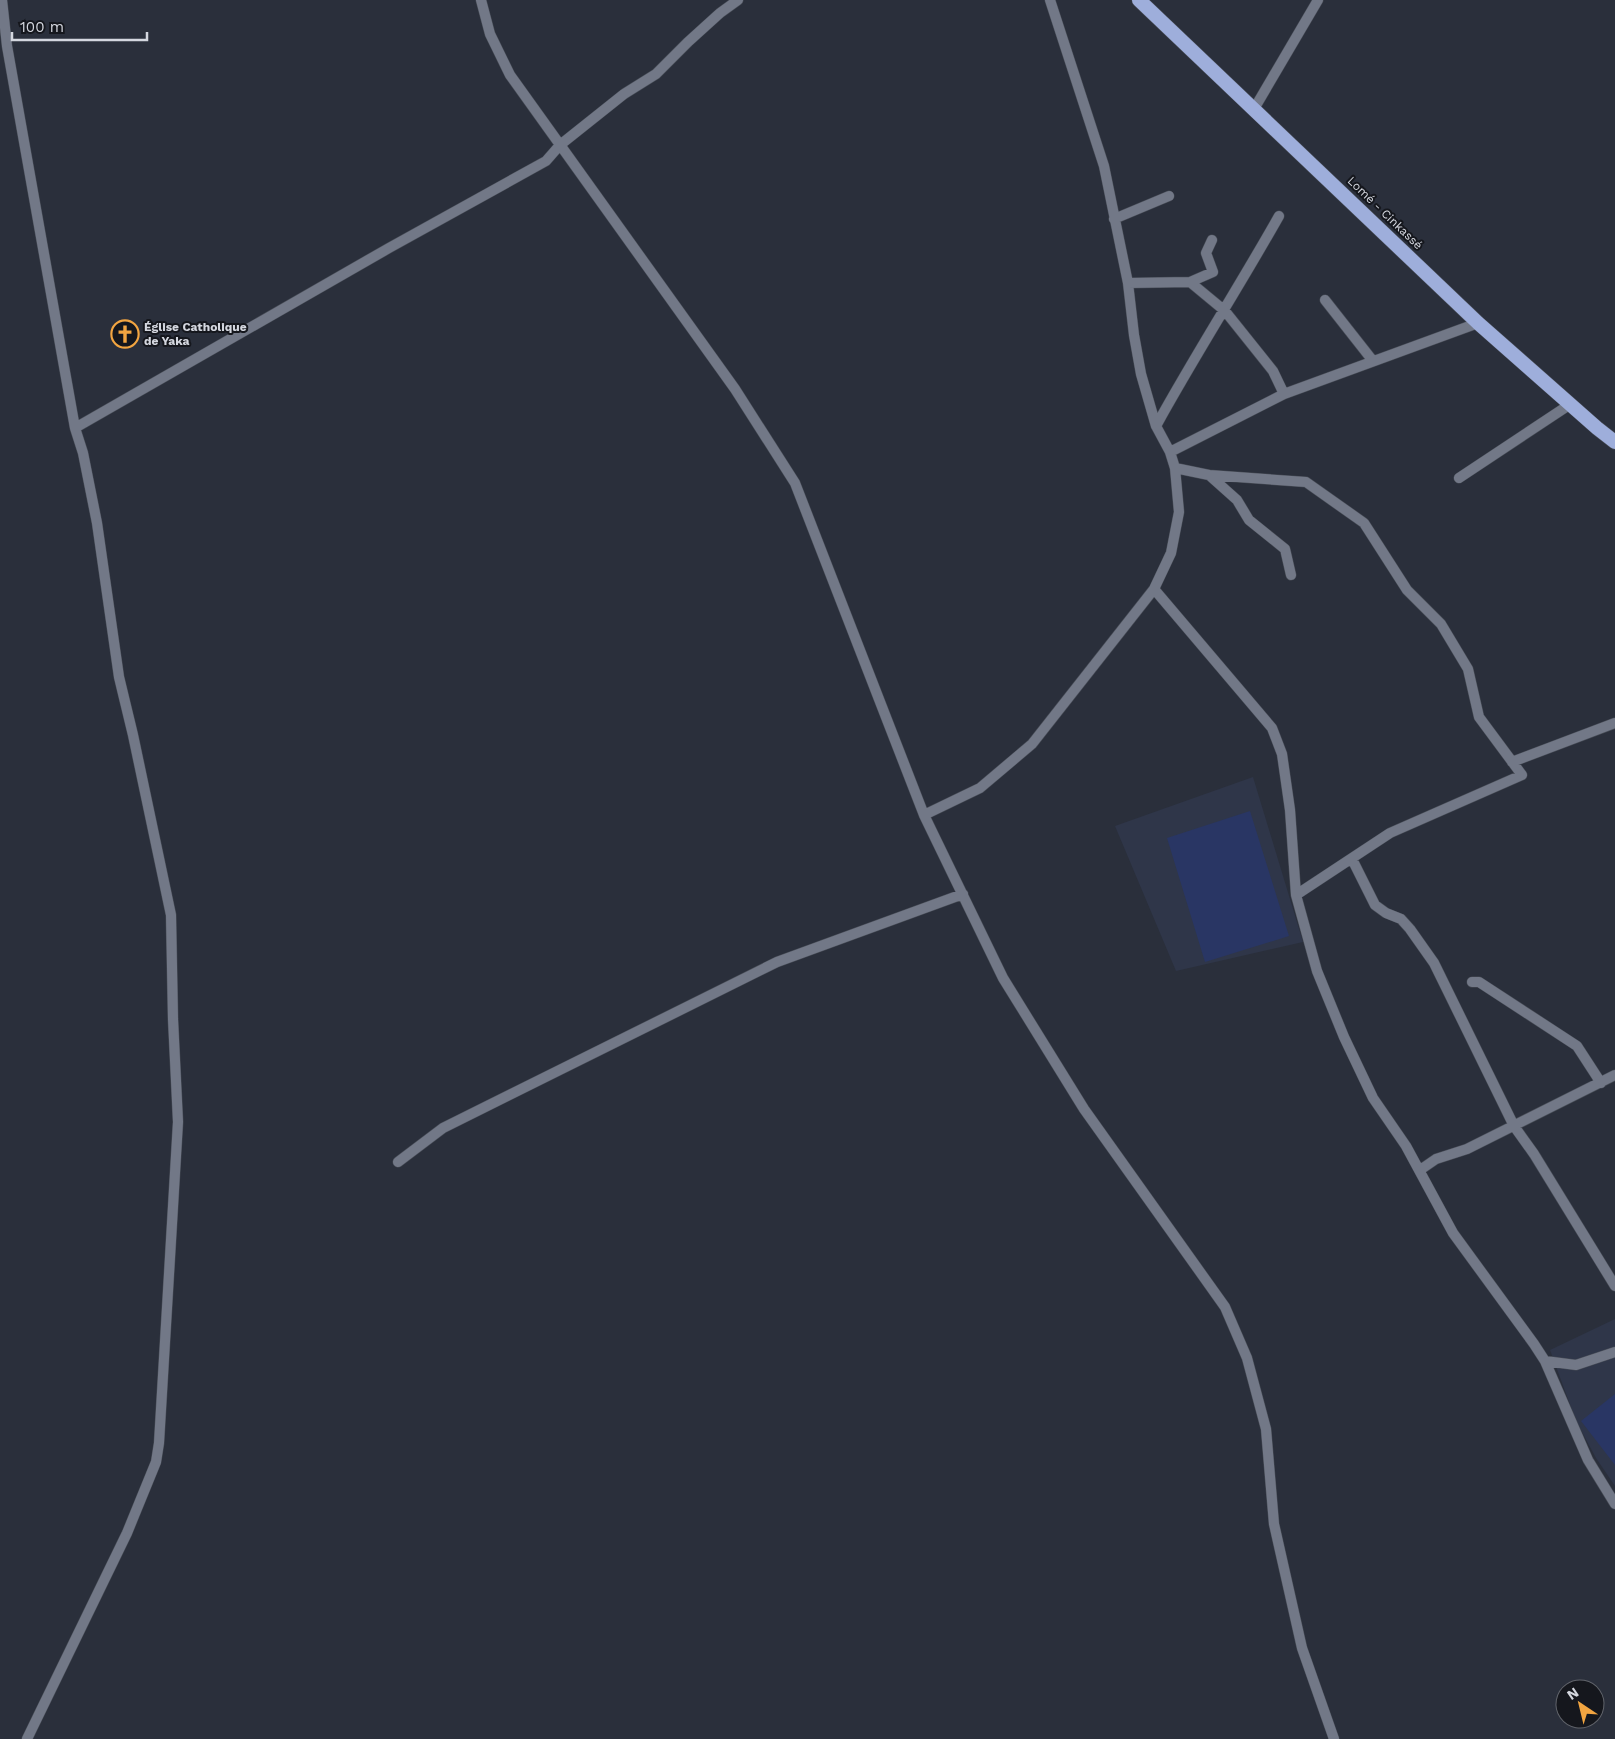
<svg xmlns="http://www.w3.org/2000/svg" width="1615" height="1739" font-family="'Work Sans',sans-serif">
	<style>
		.built { fill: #2f3649 }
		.green { fill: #293664 }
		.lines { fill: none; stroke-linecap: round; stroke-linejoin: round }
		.minor-casing { stroke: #484d57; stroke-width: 11 }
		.trunk-casing { stroke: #484d57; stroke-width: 15 }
		.minor { stroke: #727887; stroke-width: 10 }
		.trunk { stroke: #9eaedb; stroke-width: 14 }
		.labels { text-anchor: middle; stroke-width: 4; stroke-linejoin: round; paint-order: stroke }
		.street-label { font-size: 12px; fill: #d4d7df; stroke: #15171d }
		.poi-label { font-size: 12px; font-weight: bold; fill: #d4d7df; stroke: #15171d; text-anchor: start }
	</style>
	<rect width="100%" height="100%" fill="#2a2f3b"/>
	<path class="built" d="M1253,777l50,165 -127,29 -61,-145z
		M1615,1319v167l-19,-28 -20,-37 -26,-71z"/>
	<path class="green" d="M1250,811l39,125 -84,26 -38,-124z
		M1615,1394v71l-34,-44z"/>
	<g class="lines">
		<g class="minor-casing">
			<path id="minor" d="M2,0l5,46 68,382 8,25 14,70 22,154 14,58 38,180 2,104 5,103 -19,321 -3,19 -29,71 -100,206
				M481,0l9,34 20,41 225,314 60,94 129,332 79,163 81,131 141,198 22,51 19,71 8,95 28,124 32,91
				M1050,0l54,166 24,117 6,52 7,39 15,52 14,26 5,16 4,44 -8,41 -17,36 118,139 10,26 8,56 6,85 21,76 27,66 29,61 33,48 47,87 81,111 11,17 43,99 27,44
				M1254,109l64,-109
				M1114,219l55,-23
				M1190,282l35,29 48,60 11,23
				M1128,283l62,-1 23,-10 -7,-19 6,-13
				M1325,300l48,61
				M1156,426c39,-71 83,-139 123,-210
				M75,428l314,-180 157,-87 14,-16 64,-51 32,-20 32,-32 32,-29 18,-13
				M1170,452l114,-58 194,-71
				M1175,468l34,7 28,25 12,20 36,29 6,26
				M1209,475l97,7 58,41 43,67 34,34 27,45 11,48 43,58 -132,58 -94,62
				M1459,478l110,-73
				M1512,762l103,-39
				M924,815l56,-27 52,-44 122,-155
				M1352,859l23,46 11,8 15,6 9,10 24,34 80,163 20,28 81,132
				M1472,982h7l98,64 24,37
				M398,1162l45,-34 334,-166 186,-68
				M1420,1170l16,-11 31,-10 148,-74
				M1545,1361l31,4 39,-13"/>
		</g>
		<g class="trunk-casing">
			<path id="trunk" d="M1139,0l339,323 119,105 18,14"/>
		</g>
		<use href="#minor" class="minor"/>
		<use href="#trunk" class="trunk"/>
	</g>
	<defs>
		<g id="church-ring" transform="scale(1.4375)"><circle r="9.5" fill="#15171d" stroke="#f2a541" stroke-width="1.5"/><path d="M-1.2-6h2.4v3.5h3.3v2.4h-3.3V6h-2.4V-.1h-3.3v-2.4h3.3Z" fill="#f2a541"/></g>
	</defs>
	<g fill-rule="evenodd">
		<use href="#church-ring" x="125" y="334"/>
	</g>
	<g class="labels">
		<g class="street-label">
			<text transform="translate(1385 213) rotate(44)" y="4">Lomé - Cinkassé</text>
		</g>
		<g class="poi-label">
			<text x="144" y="331">Église Catholique<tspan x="144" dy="14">de Yaka</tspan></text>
		</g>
	</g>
	<g transform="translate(1580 1704) rotate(325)"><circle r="24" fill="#15171d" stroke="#61646b"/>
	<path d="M0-4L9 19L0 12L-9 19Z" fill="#f2a541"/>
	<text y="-8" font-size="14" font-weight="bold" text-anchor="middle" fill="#d4d7df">N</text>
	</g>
	<path d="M12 32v8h135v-8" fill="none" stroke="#d4d7df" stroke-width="2.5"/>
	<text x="20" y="32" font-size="15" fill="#d4d7df" stroke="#15171d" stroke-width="4" paint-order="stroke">100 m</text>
</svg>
